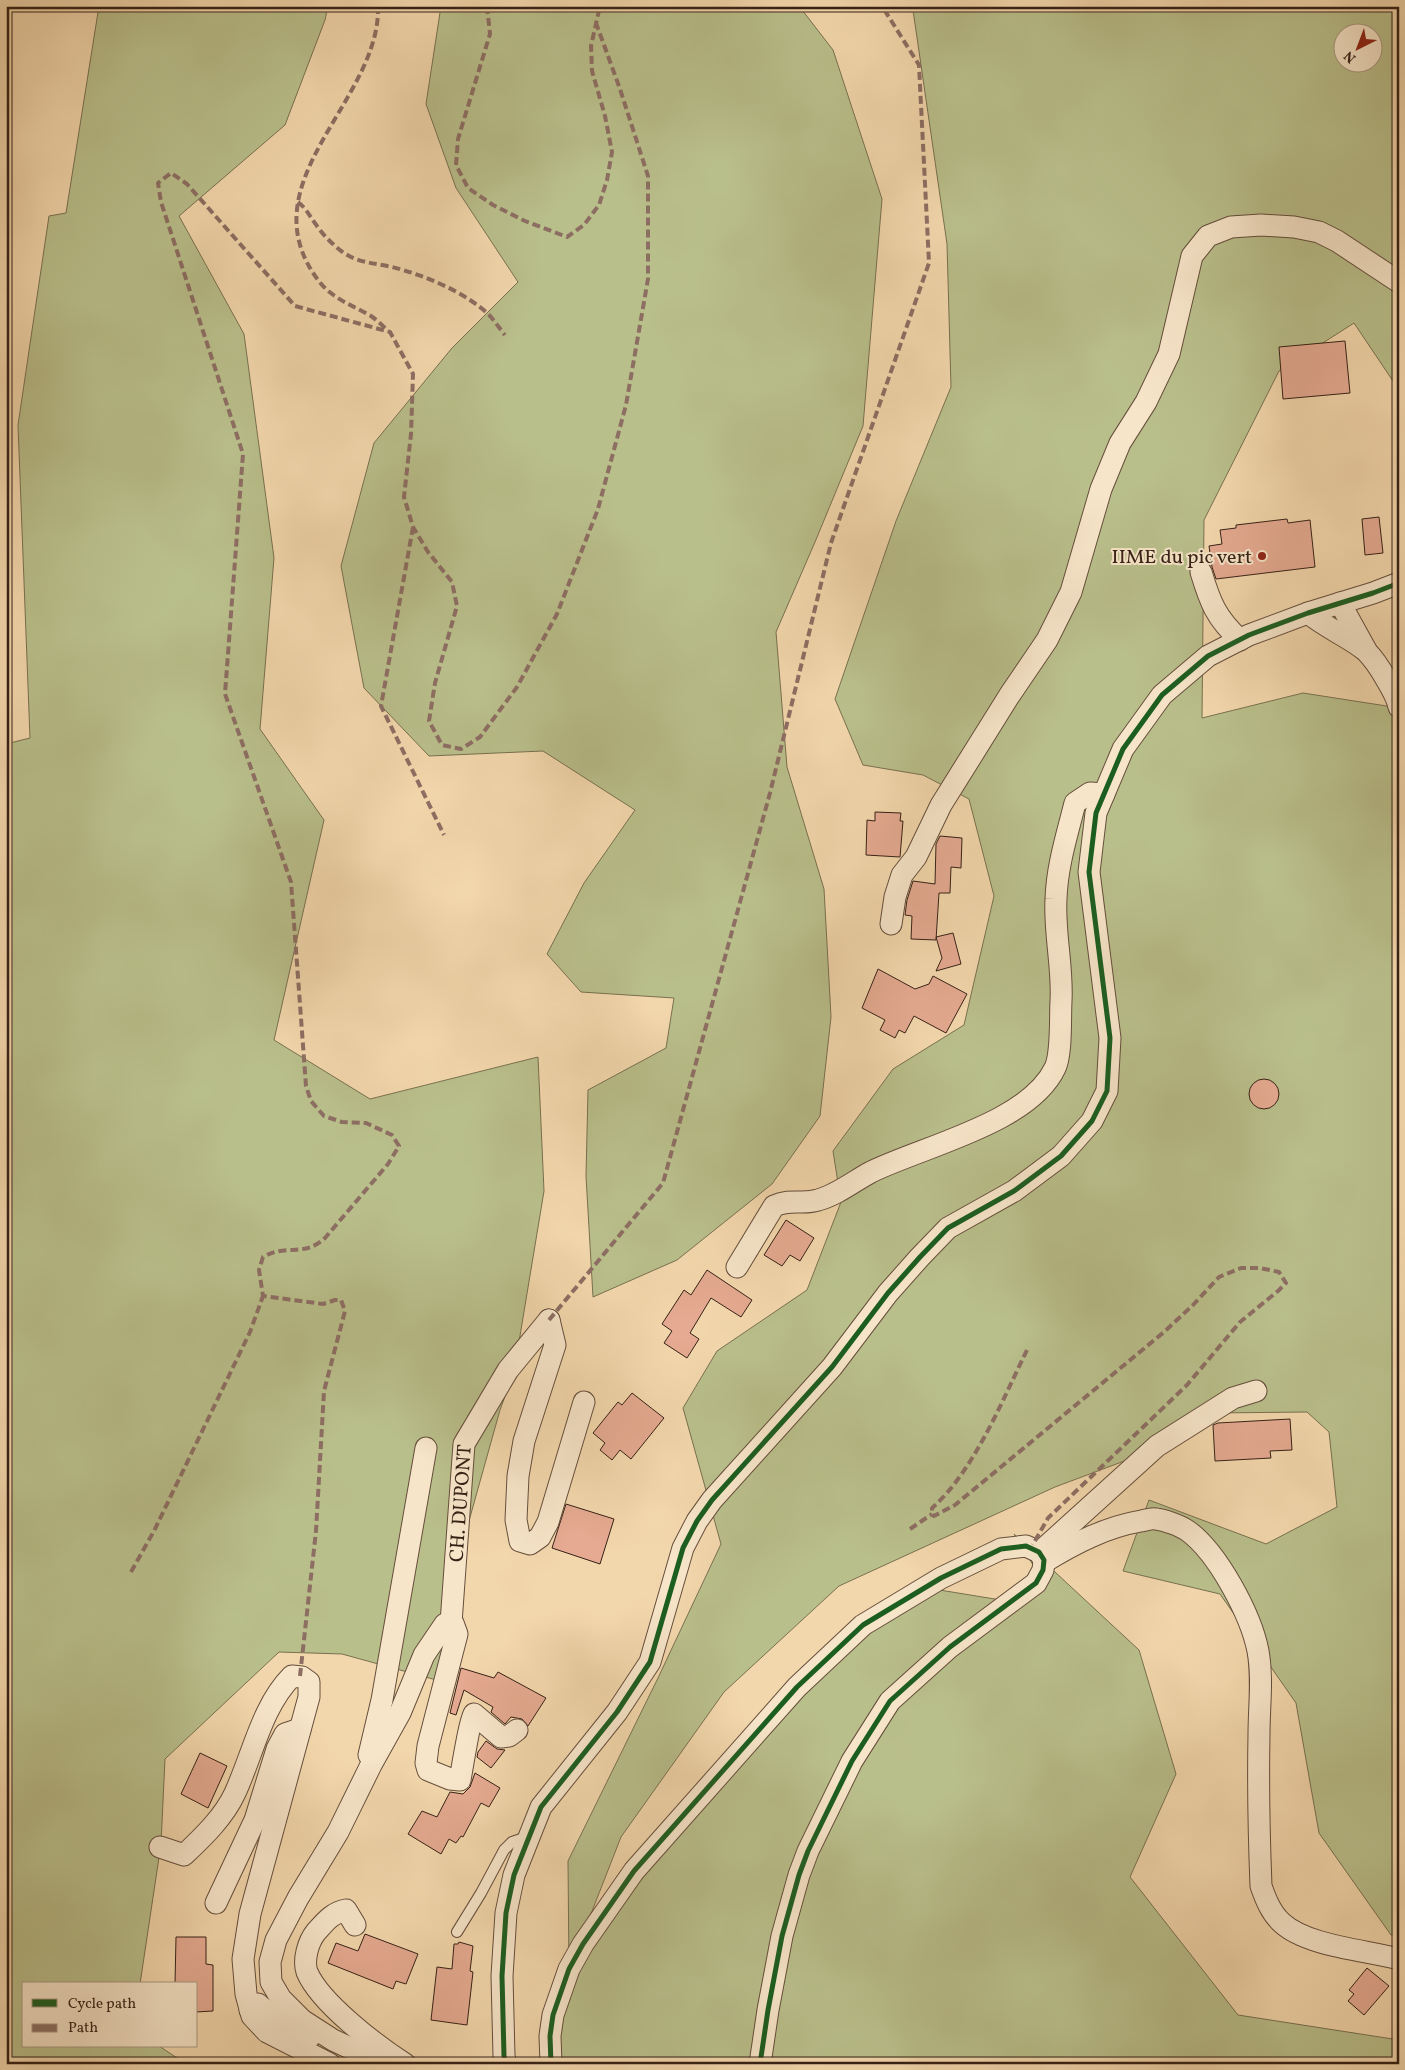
<svg xmlns="http://www.w3.org/2000/svg" width="1405" height="2070" font-family="Vollkorn,serif">
	<style>
		.green { fill: #b9bf8b; stroke: #787050; fill-rule: evenodd }
		.building { fill: #e5aa91; stroke: #362116 }
		.lines { fill: none; stroke-linecap: round; stroke-linejoin: round }
		.lane-casing { stroke: #654e3c; stroke-width: 12 }
		.street-casing { stroke: #654e3c; stroke-width: 23 }
		.lane { stroke: #f7e5c9; stroke-width: 10 }
		.street { stroke: #f7e5c9; stroke-width: 21 }
		.quiet { stroke: #8d6e63; stroke-width: 4; stroke-dasharray: 8 4; stroke-linecap: butt }
		.cycleway-casing { stroke: #f7e5c9; stroke-width: 8 }
		.cycleway { stroke: #1b5e20; stroke-width: 5 }
		.poi-dot { fill: #8f2418; stroke: #f7e5c9; stroke-width: 2 }
		.labels { text-anchor: middle; stroke-width: 4; stroke-linejoin: round; paint-order: stroke }
		.poi-label { font-size: 20px; fill: #362116; stroke: #f7e5c9; text-anchor: end }
		.street-label { font-size: 20px; fill: #362116; stroke: #f7e5c9 }
	</style>
	<rect width="100%" height="100%" fill="#f3d7ac"/>
	<filter id="stains"><feTurbulence type="fractalNoise" baseFrequency=".004" numOctaves="4"/><feColorMatrix values="0 0 0 0 .2 0 0 0 0 .09 0 0 0 0 .02 0 0 0 .5 -.17"/></filter>
	<radialGradient id="worn" r=".72"><stop offset=".6" stop-color="#630" stop-opacity="0"/><stop offset="1" stop-color="#630" stop-opacity=".3"/></radialGradient>
	<path class="green" d="M99,6h229l-3,14 -40,105 -106,91 65,118 30,224 -14,171 64,91 -50,220 96,59 168,-42 6,134 -30,181 -14,38 -40,143 -20,128 -98,-27 -63,-2 -114,107 -4,85 -21,140h-116v62h135l27,18h-180v-1320l24,-6 -12,-313 31,-209 17,-3z
		M441,6h358l34,44 49,149 -19,227 -48,116 -39,90 11,135 37,122 7,128 -11,99 -48,68 -95,76 -84,37 -7,-121 2,-86 78,-42 8,-50 -93,-6 -34,-38 37,-71 51,-73 -92,-59 -114,5 -65,-68 -23,-122 33,-123 78,-95 66,-66 -62,-94 -30,-84z
		M909,6h490v384l-45,-67 -75,48 -75,149 -2,198 101,-25 90,14 6,53v1174l-8,1 -72,-102 -23,-130 -76,-109 -97,-23 26,-71 117,44 71,-37 -8,-75 -22,-20 -93,1 -87,47 -72,27 -216,99 -115,106 -103,145 -52,133 -1,-109 90,-183 63,-134 -38,-136 34,-57 90,-61 34,-88 -8,-51 60,-82 71,-44 30,-129 -25,-97 -46,-24 -60,-10 -28,-66 61,-178 55,-134 -4,-143 -34,-234zM1342,32h30v30h-30z
		M1014,1534l125,116 37,124 -46,103 108,138 161,25v24h-842l1,-75 78,-117 135,-156 144,-130 92,15 31,-28z"/>
	<path class="building" d="M1345,341l5,52 -67,6 -4,-52z
		M1379,517l4,36 -18,2 -3,-36z
		M1287,519l1,4 22,-3 5,47 -99,12 -4,-12 -3,-21 13,-2 -2,-14 16,-2v-3z
		M875,812l26,1 -1,8h3l-3,36 -34,-2 1,-35 8,1z
		M940,836l22,2 -1,30 -10,-1 -1,26h-11l-3,47 -25,-1 1,-23 -7,-1 2,-15 6,-19 22,3 1,-40z
		M953,933l8,31 -25,7 6,-13 -6,-21z
		M878,969l37,20 14,-5 4,-8 34,18 -21,39 -32,-17 -9,17 -6,-3 -4,8 -15,-8 5,-10 -23,-12z
		M1249 1094a15 15 0 1 1 30 0a15 15 0 1 1-30 0Z
		M786,1220l28,18 -14,23 -10,-6 -8,11 -18,-11z
		M707,1270l45,30 -11,17 -30,-19 -21,35 9,6 -12,19 -23,-15 8,-12 -10,-7 22,-34 7,5z
		M632,1393l32,25 -33,41 -11,-9 -8,10 -12,-10 5,-7 -12,-10 25,-31 4,3z
		M1290,1419l2,31 -22,1 1,7 -56,3 -2,-36 5,-2z
		M566,1504l48,15 -14,45 -48,-16z
		M461,1668l33,10 4,-6 48,26 -18,28 -6,-7 -11,-2 -6,7 -14,-12 2,-5 -29,-17 -8,25 -6,-2z
		M486,1741l11,8 8,1 -14,18 -14,-11 1,-5z
		M200,1753l27,13 -19,42 -27,-14z
		M475,1773l25,15 -11,19 -8,-4 -18,34 -2,-1 -5,7 -7,-4 -8,15 -33,-20 14,-23 15,6 13,-25 13,2 7,-7z
		M365,1934l53,20 -12,30 -10,-3 -3,8 -65,-26 8,-20 22,8z
		M176,1937h30v27l7,1v46l-17,1v-28h-21z
		M459,1942l14,4 -3,25 3,1 -6,53 -36,-5 6,-53 15,2 2,-25h4z
		M1367,1968l22,18 -25,29 -16,-14 6,-7 -5,-4z"/>
	<g class="lines">
		<g class="lane-casing">
			<path id="lane" d="M457,1932l24,-39 23,-43 8,-8 9,-3 7,-1"/>
		</g>
		<g class="street-casing">
			<g id="street">
				<path d="M1201,572c9,30 15,46 39,68"/>
				<path d="M1340,603l26,47"/>
				<path d="M1308,613c18,15 41,24 58,38 8,8 15,19 20,28 6,10 11,18 13,28"/>
				<path d="M891,924l4,-27 7,-22 14,-18 25,-52 68,-109 38,-56 24,-48 30,-103 19,-46 26,-41 23,-48 23,-98 16,-20 23,-9 30,-2 33,2 25,5 18,9 62,41"/>
				<path d="M737,1267l37,-61c17,-8 29,-1 44,-6 19,-5 36,-19 53,-28 53,-26 158,-49 184,-104 7,-14 5,-51 6,-67 2,-34 -7,-68 -5,-102 1,-33 11,-64 19,-96l15,-10 14,1"/>
				<path d="M549,1320l6,25 -31,96 -6,35 -2,44 4,21 10,3 10,-7 8,-15 36,-120"/>
				<path d="M1040,1552l117,-106 76,-48 23,-7"/>
				<path d="M1044,1562c31,-19 62,-35 97,-41 5,-1 11,-3 15,-2 9,1 25,7 32,12 30,22 63,84 70,120 5,28 1,55 1,83 -1,51 0,102 2,152 5,14 10,27 21,37 25,23 83,27 117,36"/>
				<path id="s1" d="M451,1623l13,-179 44,-74 41,-50"/>
				<path d="M451,1623h2l4,11 -29,112 -2,17 2,7 22,9 10,1c2,-11 10,-61 14,-66l27,23 8,-1 8,-6"/>
				<path d="M369,1755l13,-55 44,-252"/>
				<path d="M160,1847l24,8c19,-18 40,-38 51,-62 18,-39 27,-87 57,-117l10,1 7,5v15l-59,217 -7,45 3,35 6,22 15,16 63,32"/>
				<path d="M216,1903l39,-83 22,-71 8,-15 15,-5"/>
				<path d="M355,1925l-9,-15c-13,2 -21,12 -30,22 -8,10 -13,28 -9,40 13,31 70,74 98,92"/>
				<path d="M250,2010l8,-6c15,13 32,28 52,33"/>
				<path d="M384,2064l-51,-24 -31,-20 -21,-21 -10,-17 -1,-20 6,-22 22,-42 40,-66 33,-67 29,-52 24,-58 21,-31 6,-1"/>
				<path d="M506,2064l-2,-8 -2,-80 4,-63 8,-38 27,-68 76,-95 33,-50 33,-114 14,-27 15,-21 120,-133 56,-74 32,-36 28,-29 66,-37 47,-35 31,-35 15,-30 3,-53 -21,-166 7,-59 27,-64 39,-54 46,-39 41,-21 59,-22 65,-20 26,-10"/>
				<path d="M551,2064l-1,-28 3,-21 16,-46 14,-25 51,-73 163,-184 66,-62 78,-47 60,-29 25,-3 13,6 5,8 -1,10 -7,13 -86,64 -60,54 -38,60 -44,90 -9,24 -17,61 -14,74 -8,54"/>
			</g>
		</g>
		<use href="#lane" class="lane"/>
		<use href="#street" class="street"/>
		<path class="quiet" d="M378,6c3,95 -133,176 -60,274 13,18 34,25 53,36 6,4 12,10 17,15
			M487,6l3,28 -32,105 -2,26 12,23 25,17 32,16 42,16 17,-12 15,-20 8,-25 5,-28 -7,-36 -13,-45 -1,-25 9,-40
			M298,202c9,7 12,15 19,24 7,10 17,20 27,27 15,10 31,10 48,14 32,8 76,26 99,50 5,6 9,12 14,18
			M413,527l-32,179 63,129
			M549,1320l114,-137 107,-390 61,-250 98,-280 -10,-198 -37,-59
			M1027,1350c-25,51 -53,121 -95,158v6l2,2 21,-11 209,-173 29,-27 26,-28 22,-9h19l19,4 7,11 -8,8 -38,31 -53,63 -139,133 -17,30
			M910,1529l22,-15
			M131,1572l23,-41 96,-199 13,-36
			M300,1676l16,-145 8,-140 21,-80 -4,-11h-6l-12,4 -60,-8 -4,-26 4,-13c25,-14 40,1 62,-19l63,-74 11,-18 -7,-11 -26,-12 -24,-1 -18,-6 -13,-15 -5,-15 -15,-204 -66,-188 18,-240 -82,-252 -3,-19 13,-10 16,11 108,122 95,26 23,42 -2,60 -7,63 9,30 15,25 24,30 5,24 -22,77 -6,38 13,24 19,4 19,-12 37,-50 40,-73 41,-105 28,-104 22,-126v-103l-28,-87 -24,-66"/>
		<g class="cycleway-casing">
			<path id="cycleway" d="M506,2064l-2,-8 -2,-80 4,-63 8,-38 27,-68 76,-95 33,-50 33,-114 14,-27 15,-21 120,-133 56,-74 32,-36 28,-29 66,-37 47,-35 31,-35 15,-30 3,-53 -21,-166 7,-59 27,-64 39,-54 46,-39 41,-21 59,-22 65,-20 26,-10
				M551,2064l-1,-28 3,-21 16,-46 14,-25 51,-73 163,-184 66,-62 78,-47 60,-29 25,-3 13,6 5,8 -1,10 -7,13 -86,64 -60,54 -38,60 -44,90 -9,24 -17,61 -14,74 -8,54"/>
		</g>
		<use href="#cycleway" class="cycleway"/>
	</g>
	<circle class="poi-dot" cx="1262" cy="556" r="5"/>
	<g class="labels">
		<g class="poi-label">
			<text x="1252" y="563">IIME du pic vert</text>
		</g>
		<g class="street-label">
			<text dy="7" stroke="none"><textPath href="#s1" startOffset="120">CH. DUPONT</textPath></text>
		</g>
	</g>
	<rect width="1405" height="2070" fill="none" stroke="#f3d7ac" stroke-width="25"/>
	<rect x="8" y="8" width="1390" height="2055" fill="none" stroke="#362116" stroke-width="2.5"/>
	<rect x="12" y="12" width="1380" height="2045" fill="none" stroke="#362116"/>
	<rect x="22" y="1982" width="175" height="65" fill="#f7e5c9" stroke="#aa9781"/>
	<rect x="32" y="1999" width="25" height="8" fill="#1b5e20" stroke="#aa9781"/>
	<text x="68" y="2008" font-size="15" fill="#362116">Cycle path</text>
	<rect x="32" y="2024" width="25" height="8" fill="#8d6e63" stroke="#aa9781"/>
	<text x="68" y="2032" font-size="15" fill="#362116">Path</text>
	<g transform="translate(1358 48) rotate(222)"><circle r="24" fill="#f7e5c9" stroke="#aa9781"/>
	<path d="M0-4L9 19L0 12L-9 19Z" fill="#8f2418"/>
	<text y="-8" font-size="14" font-weight="bold" text-anchor="middle" fill="#362116">N</text>
	</g>
	<rect width="100%" height="100%" filter="url(#stains)"/>
	<rect width="100%" height="100%" fill="url(#worn)"/>
</svg>
